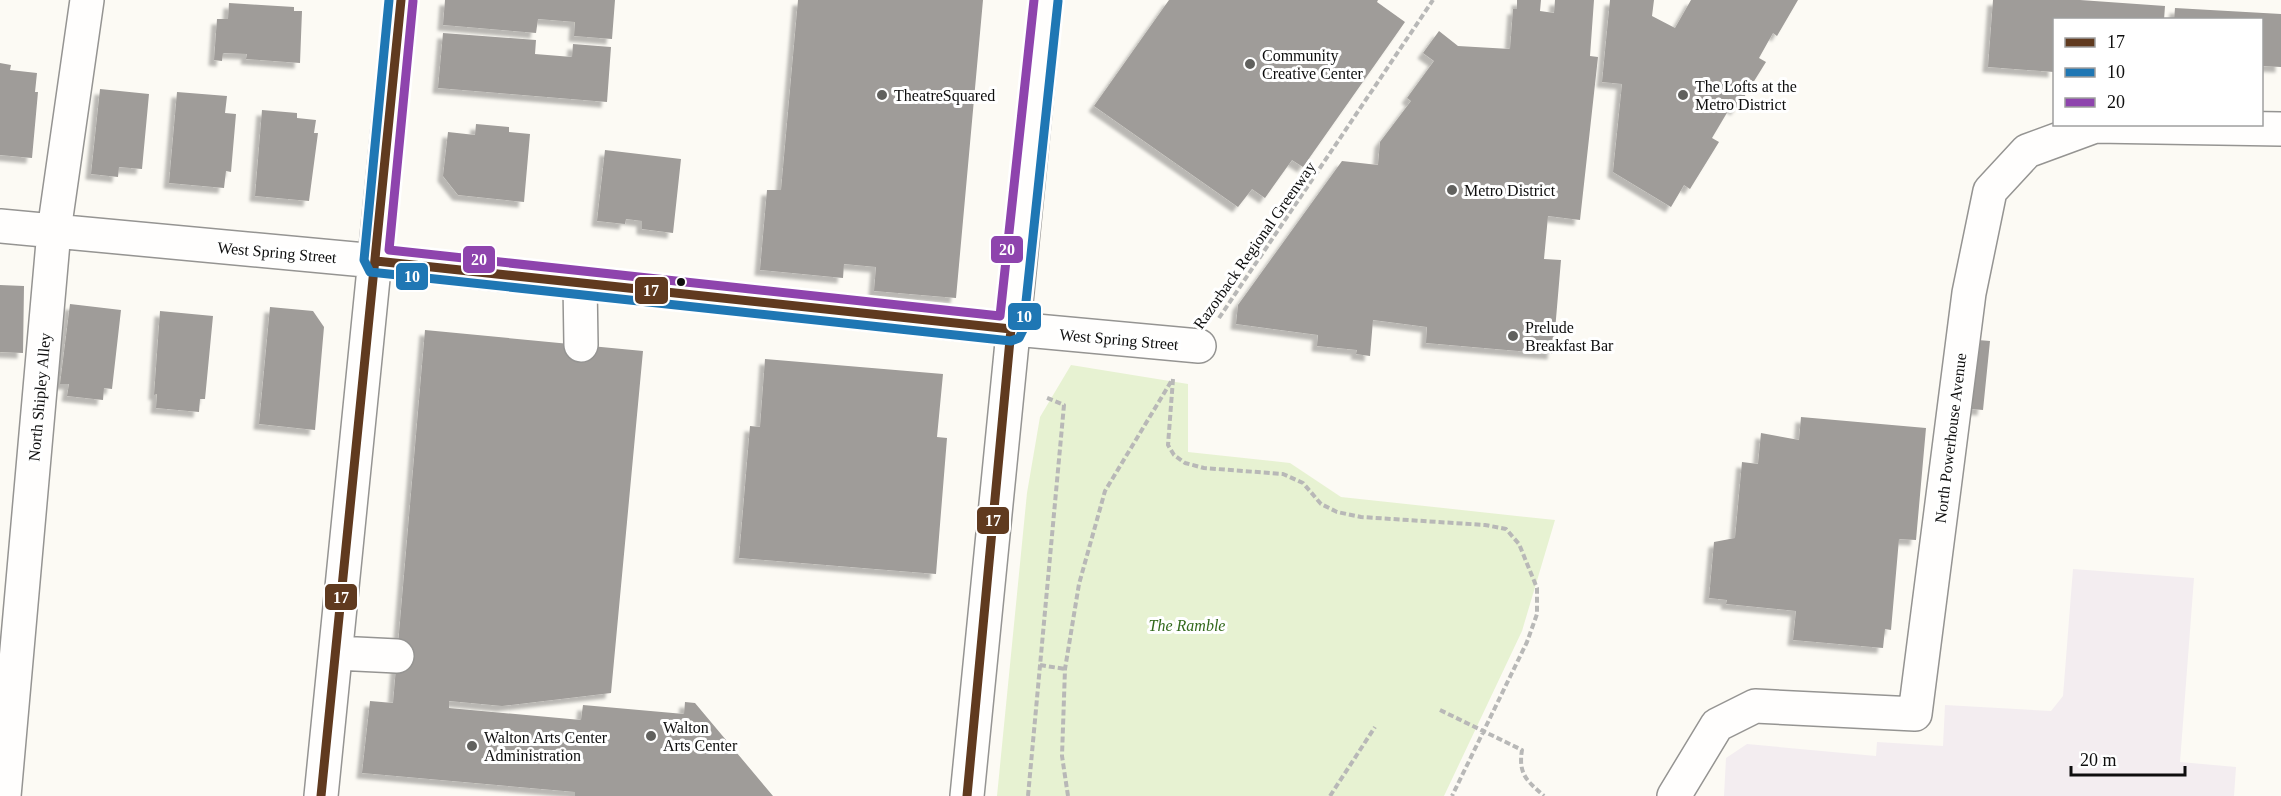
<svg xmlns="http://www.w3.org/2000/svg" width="2281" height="796" font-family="'Times New Roman',serif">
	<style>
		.industrial { fill: #f3edf0 }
		.green { fill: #e7f2d2 }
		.building { fill: #9f9c99; filter: url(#shadow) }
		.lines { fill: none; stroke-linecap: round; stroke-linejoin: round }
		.minor-casing { stroke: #959492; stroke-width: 36 }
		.path { stroke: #b8b8b7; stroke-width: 4; stroke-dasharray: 6 3; stroke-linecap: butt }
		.minor { stroke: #fffefd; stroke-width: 33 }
		.bus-1-casing { stroke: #fff; stroke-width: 14 }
		.bus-2-casing { stroke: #fff; stroke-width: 14 }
		.bus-3-casing { stroke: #fff; stroke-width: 14 }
		.bus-1 { stroke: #603a1f; stroke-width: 9 }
		.bus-2 { stroke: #1f77b4; stroke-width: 9 }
		.bus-3 { stroke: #8e44ad; stroke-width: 9 }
		.poi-dot { fill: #61615e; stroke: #fff; stroke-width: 2 }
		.bus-dot { fill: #0e0e0e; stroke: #fff; stroke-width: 2 }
		.labels { text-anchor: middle; stroke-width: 6; stroke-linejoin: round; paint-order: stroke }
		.poi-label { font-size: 16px; fill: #0e0e0e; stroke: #fff; text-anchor: start }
		.street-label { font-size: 16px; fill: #0e0e0e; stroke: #fff }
		.park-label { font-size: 16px; font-style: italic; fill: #32691b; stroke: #fff }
		.line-badge { stroke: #fff; stroke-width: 2 }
		.badge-label { font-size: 16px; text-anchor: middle; font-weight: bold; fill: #fff }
	</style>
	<defs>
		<filter id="shadow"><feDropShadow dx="-5.5" dy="5.5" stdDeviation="1.5" flood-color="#0004"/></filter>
	</defs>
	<rect width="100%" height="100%" fill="#fcfaf4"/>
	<path class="industrial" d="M2073,569l121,9 -14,184 56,5 -2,29h-510l2,-38 21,-14 129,12 1,-14 66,4 2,-41 106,6 12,-15z"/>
	<path class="green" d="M1071,365l117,19v68l102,11 51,34 214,23 -33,111 -78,165h-447l30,-303 13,-76z"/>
	<path class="building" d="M445,0h170l-3,39 -38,-3 1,-14 -37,-3 -2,14 -93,-8z
		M798,0h185l-27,298 -82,-7 2,-24 -32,-3 -1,14 -83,-8 7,-80h14z
		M1169,0h209l-1,2 28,20 -102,145 -11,-7 -27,38 -13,-9 -14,18 -144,-101z
		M1517,0h24l-1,11 14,2 1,-13h39l-4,56 8,1 -18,163 -32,-4 -4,43 17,1 -8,94 -127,-11 1,-16 -54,-7 -3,36 -14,-2 1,-4 -40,-4 1,-11 -82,-11 2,-19 104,-144 36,4 2,-23 31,-41 -4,-3 27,-37 -11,-8 16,-22 19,15 52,3 3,-40h4z
		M1610,0h44l-2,16 23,12 16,-28h107l-21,36 -4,-3 -14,25 7,4 -30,48 -5,-4 -19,32 7,4 -29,47 -6,-4 -13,22 -58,-35 9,-88 -20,-2z
		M1993,0h87l85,6 -1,14h-110v52l-66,-5z
		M229,3l65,4v4h8l-2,52 -54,-4 1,-5 -24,-1 -1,8 -8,-1 3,-41h11z
		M2175,8l106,6v53l-19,-1v-46h-88z
		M443,33l93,7 -1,14 37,3 1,-13 38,3 -4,55 -169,-14z
		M0,63l11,2 -1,5 27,3 -2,19h3l-6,66 -32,-3z
		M100,89l49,5 -7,75 -23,-2 -1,10 -27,-3z
		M177,92l50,4 -2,17 11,1 -5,58 -5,-1 -2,17 -55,-5z
		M262,110l35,3v5l19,2 -2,13h4l-9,68 -54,-5z
		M476,124l33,3v5l21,2 -6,68 -66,-7 -15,-19 5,-44 27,3z
		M605,150l76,9 -8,74 -31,-4v-8l-16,-2 -1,5 -28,-3z
		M0,285l24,1 -1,67 -23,-1z
		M70,304l51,6 -9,79 -8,-1 -1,12 -36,-4 2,-12h-9z
		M270,307l43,4 11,16 -9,103 -56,-6z
		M160,311l53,5 -8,83h-5l-1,13 -43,-4 1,-14 -3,1z
		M425,330l218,21 -32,342 -109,13 -53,-5v7l132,12 2,-15 101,9 1,-12 10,1 78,93h-198v-4l-213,-19 8,-72 23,2z
		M1978,340l12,1 -7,69 -11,-1z
		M765,359l178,15 -6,63 10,1 -11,136 -197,-16 11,-132 10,1z
		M1801,417l125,11 -10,112 -17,-1 -8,91 -6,-1 -2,19 -90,-8 3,-29 -70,-7 1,-4 -18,-2 5,-56 21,-4 7,-76 16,2 3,-31 38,7z"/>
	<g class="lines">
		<g class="minor-casing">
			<path id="minor" d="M0,226l376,35 595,64 228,21
				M580,283l1,62
				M336,653l61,3
				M4,796l50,-565 33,-231
				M321,796l80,-796
				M967,796l79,-796
				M1674,796l43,-71 38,-19 160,8 54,-421 21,-102 37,-40 68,-25 186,3"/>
		</g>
		<path class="path" d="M1219,318l214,-318
			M1173,379l-5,66 6,10 11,8 19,5 79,6 20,9 18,21 16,8 24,5 124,8 21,4 13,15 18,44v26l-10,28 -75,154
			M1040,665l25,4
			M1440,710l82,40c-4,24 5,31 22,46
			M1028,796l36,-391 -19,-8
			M1068,796l-6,-40 3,-87 14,-85 26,-93 67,-111
			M1330,796l45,-69"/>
		<use href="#minor" class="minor"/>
		<g class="bus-1-casing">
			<path id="bus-1" d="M376,261l635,68 -44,467
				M321,796l80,-796"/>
		</g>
		<g class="bus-2-casing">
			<path id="bus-2" d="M389,0l-25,260 6,12 641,69 8,-3 4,-8 35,-329"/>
		</g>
		<g class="bus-3-casing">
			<path id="bus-3" d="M413,1l-24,249 611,66 34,-316"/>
		</g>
		<use href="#bus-1" class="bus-1"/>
		<use href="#bus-2" class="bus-2"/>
		<use href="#bus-3" class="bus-3"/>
	</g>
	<g class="poi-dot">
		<circle cx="1250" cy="64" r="6"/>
		<circle cx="882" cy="95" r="6"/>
		<circle cx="1683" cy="95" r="6"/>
		<circle cx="1452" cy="190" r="6"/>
		<circle cx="1513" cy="336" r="6"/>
		<circle cx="651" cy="736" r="6"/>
		<circle cx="472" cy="746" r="6"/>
	</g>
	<circle class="bus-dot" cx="681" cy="282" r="5"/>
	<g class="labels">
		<g class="poi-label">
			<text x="1262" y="61">Community<tspan x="1262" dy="18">Creative Center</tspan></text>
			<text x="1695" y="92">The Lofts at the<tspan x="1695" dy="18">Metro District</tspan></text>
			<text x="894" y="101">TheatreSquared</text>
			<text x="1464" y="196">Metro District</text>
			<text x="1525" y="333">Prelude<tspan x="1525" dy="18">Breakfast Bar</tspan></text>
			<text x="663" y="733">Walton<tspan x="663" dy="18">Arts Center</tspan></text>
			<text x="484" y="743">Walton Arts Center<tspan x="484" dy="18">Administration</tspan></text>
		</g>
		<g class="street-label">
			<text transform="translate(1254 245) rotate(-55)" y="6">Razorback Regional Greenway</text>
			<text transform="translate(277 252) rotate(5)" y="6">West Spring Street</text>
			<text transform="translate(1119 339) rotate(5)" y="6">West Spring Street</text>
			<text transform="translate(39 397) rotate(-85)" y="6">North Shipley Alley</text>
			<text transform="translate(1950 438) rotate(-83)" y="6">North Powerhouse Avenue</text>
		</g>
		<g class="park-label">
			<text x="1187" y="631">The Ramble</text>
		</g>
	</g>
	<g class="line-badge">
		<rect x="990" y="235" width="34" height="29" rx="6" fill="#8e44ad"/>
		<rect x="462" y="245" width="34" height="29" rx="6" fill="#8e44ad"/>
		<rect x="395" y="262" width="34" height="29" rx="6" fill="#1f77b4"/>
		<rect x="634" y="276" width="35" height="29" rx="6" fill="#603a1f"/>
		<rect x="1007" y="302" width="35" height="29" rx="6" fill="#1f77b4"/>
		<rect x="976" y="506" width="34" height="29" rx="6" fill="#603a1f"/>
		<rect x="324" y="583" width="34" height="28" rx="6" fill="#603a1f"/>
	</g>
	<g class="badge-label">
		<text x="1007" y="255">20</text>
		<text x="479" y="265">20</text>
		<text x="412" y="282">10</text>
		<text x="651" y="296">17</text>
		<text x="1024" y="322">10</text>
		<text x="993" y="526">17</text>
		<text x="341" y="603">17</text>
	</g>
	<rect x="2053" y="18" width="210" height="108" fill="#ffffff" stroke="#9f9f9f" stroke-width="1.5"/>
	<rect x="2065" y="38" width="30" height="9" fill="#603a1f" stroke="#9f9f9f" stroke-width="1.5"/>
	<text x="2107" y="48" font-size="18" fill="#0e0e0e">17</text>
	<rect x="2065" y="68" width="30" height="9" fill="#1f77b4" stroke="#9f9f9f" stroke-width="1.5"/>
	<text x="2107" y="78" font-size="18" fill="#0e0e0e">10</text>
	<rect x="2065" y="98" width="30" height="9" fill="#8e44ad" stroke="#9f9f9f" stroke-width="1.5"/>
	<text x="2107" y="108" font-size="18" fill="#0e0e0e">20</text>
	<path d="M2071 766v9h114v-9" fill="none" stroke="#0e0e0e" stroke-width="3"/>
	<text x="2080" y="766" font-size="18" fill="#0e0e0e" stroke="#ffffff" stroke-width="4.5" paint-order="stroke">20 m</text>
</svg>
